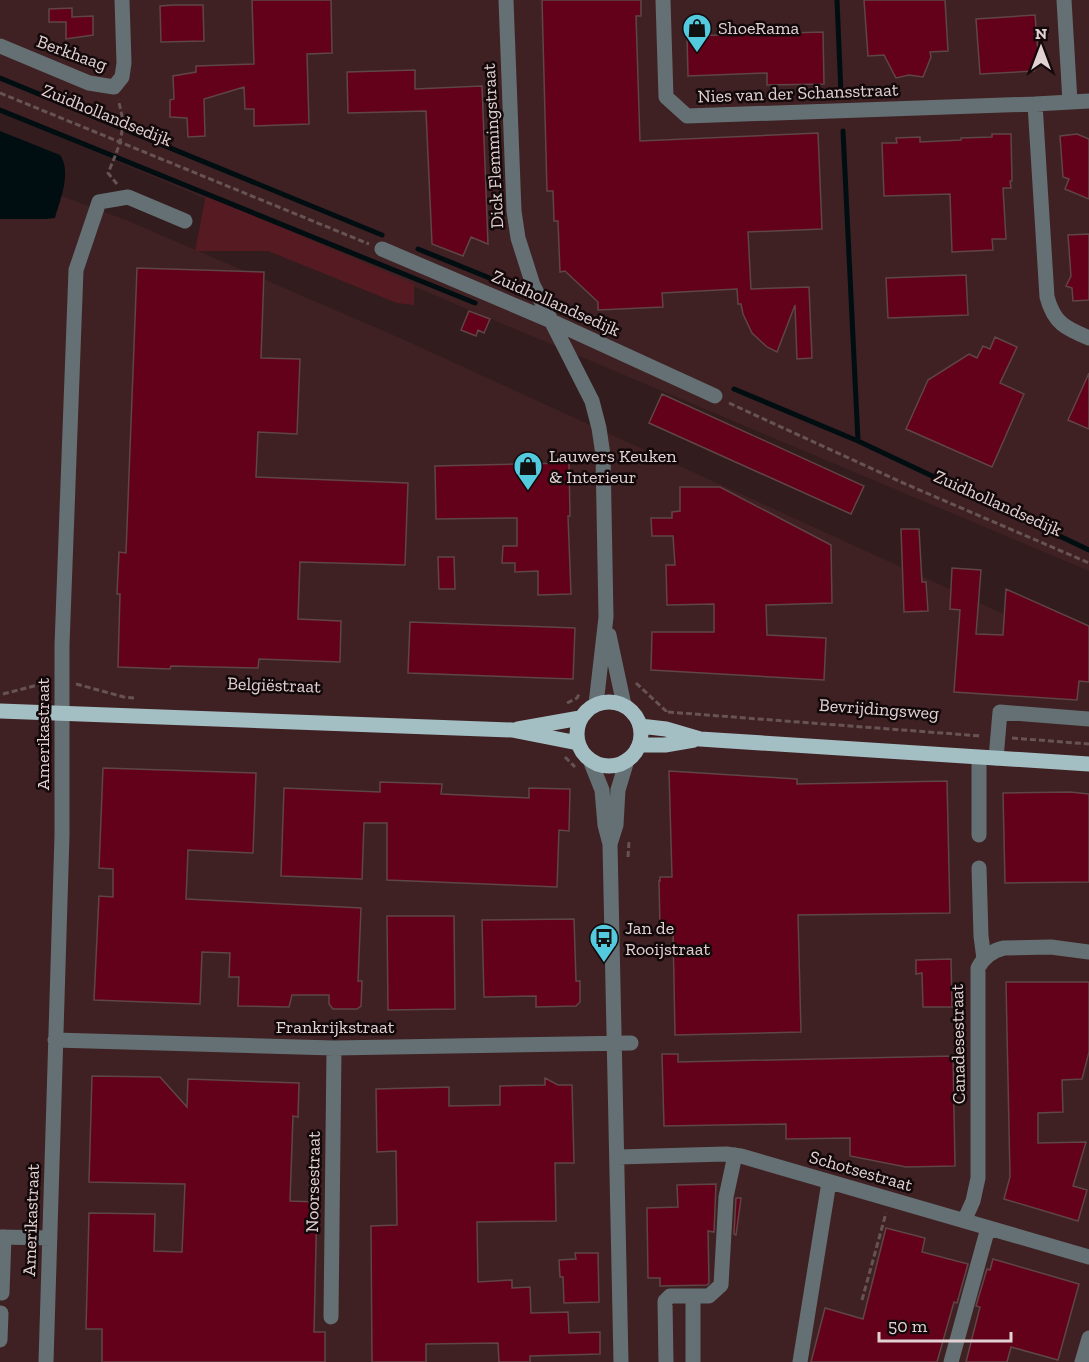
<svg xmlns="http://www.w3.org/2000/svg" width="1089" height="1362" font-family="'Zilla Slab',serif">
	<style>
		.built { fill: #3f2123 }
		.green { fill: #561b22 }
		.water { fill: #000e11 }
		.lines { fill: none; stroke-linecap: round; stroke-linejoin: round }
		.stream { stroke: #000e11; stroke-width: 5 }
		.building { fill: #63001a; stroke: #5f4546; stroke-width: 1.5 }
		.path { stroke: #685354; stroke-width: 3; stroke-dasharray: 6 3; stroke-linecap: butt }
		.minor { stroke: #647073; stroke-width: 15 }
		.major { stroke: #a4bfc4; stroke-width: 15 }
		.labels { text-anchor: middle; stroke-width: 5; stroke-linejoin: round; paint-order: stroke }
		.poi-label { font-size: 18px; fill: #e2d2d3; stroke: #13090a; text-anchor: start }
		.street-label { font-size: 18px; fill: #e2d2d3; stroke: #13090a }
	</style>
	<rect width="100%" height="100%" fill="#321c1d"/>
	<path class="built" d="M0,0h1089v571l-1089,-459z
		M0,173l126,47 274,118 689,315v709h-1089z"/>
	<path class="green" d="M206,195l208,89v21l-17,-2 -129,-52h-73z"/>
	<path class="water" d="M0,131l60,24c12,17 0,45 -5,63l-10,1h-45z"/>
	<g class="lines">
		<path class="stream" d="M837,0l4,94
			M0,78l382,157
			M0,110l475,193
			M843,131l15,310
			M418,249l79,32
			M734,389l124,52 231,109"/>
	</g>
	<path class="building" d="M252,0h79l1,53 -25,1 2,70 -55,2v-17h-9l-1,-22 -40,12 1,37 -17,1 -1,-19 -17,-1v-17l4,-1 -1,-23 23,-4v-6l58,-2z
		M542,0h99v16h-5l4,125 178,-8 4,96 -74,3 3,57 58,-2 3,71 -15,1 -2,-54 -18,47 -10,-5 -15,-14 -9,-19 -2,-10h-3l-1,-15 -75,4 1,14 -65,3v-8l-33,-31 -5,1 -2,-51h-4l-1,-30h-6z
		M864,0h81l3,51 -18,1 1,5 -8,20 -14,-2 -13,3 -12,-23 -16,1z
		M174,5h29l1,36 -43,1 -1,-36z
		M72,8v9l21,-1v19l-27,4v-17h-17v-13z
		M1035,15l4,50 -5,6 -54,3 -4,-55z
		M823,32l1,52 -57,1v-12l-79,3 -1,-40z
		M415,70v19l67,-3 6,158 -17,-7 -8,19 -31,-12 -6,-133 -78,2 -1,-41z
		M992,134h19l1,47h-2l1,7h-8l3,51h-14l1,11 -41,2 -2,-58 -66,2 -2,-53h15l-1,-5 24,-1v5l41,-2v-2l31,-1z
		M1077,134l12,5v60l-24,-10 4,-10 -6,-2 -3,-41z
		M1089,234v66l-16,1 -1,-13 -6,-2 5,-10 -3,-41z
		M137,268l127,4 -3,86 39,1 -3,75 -39,-2 -2,45 152,6 -3,82 -105,-3 -2,57 43,2 -1,41 -81,-3 -1,9 -87,-2 -1,3 -52,-2 2,-73h-3l2,-42 7,1z
		M966,275l2,40 -80,3 -2,-40z
		M469,311l21,8 -6,14 -6,-3 -2,6 -15,-6z
		M995,337l22,10 -17,36 24,11 -32,73 -86,-38 22,-49 41,-26 8,4 6,-12 7,3z
		M1089,373v56l-21,-9z
		M662,394l202,92 -13,28 -202,-91z
		M569,463l1,53h-2l3,78 -33,1v-24l-23,1v-9h-13l1,-17h14v-28l-81,1 -1,-53z
		M680,487h40l111,58 1,58 -66,2 1,30 59,3 -2,42 -173,-10 1,-38h62v-28l-47,1 -1,-40h9l-2,-29h-21l-1,-18h21v-6l8,-1z
		M901,529h18l3,53h4l2,29 -24,1z
		M438,557h16l1,32h-16z
		M952,568l29,2 -5,64 27,1 3,-46 83,37v56l-10,-1 -2,19 -123,-8 6,-82 -10,-1z
		M410,622l165,6 -2,51 -165,-6z
		M103,768l153,5 -3,80 -65,-3 -2,49 175,9 -3,73h4l-1,25 -4,3h-24l-4,-5v-9h-37l-3,12 -51,-1 1,-29h-10l1,-24 -28,-1 -2,52 -106,-4 5,-104 14,1v-28l-14,-1z
		M669,771l128,8v5l150,-3 3,132 -152,2 3,117 -126,3 -2,-105h-12v-4h-1l-1,-45h1v-4h12z
		M380,782l62,2 -1,10 88,4v-10l41,1 -1,42 -10,-1 -2,57 -170,-7v-57h-23l-2,56 -81,-3 3,-88 96,4z
		M1070,792l19,2v88l-84,1 -2,-90z
		M387,916h67l1,93 -67,1z
		M574,919l2,62h4v21l-4,4 -40,1v-11l-52,1 -2,-77z
		M951,959l1,48h-29l-1,-34 -6,1v-14z
		M1006,982h83v70l-7,27 -20,1 1,32 -25,1v30l48,-1 -13,44 14,4 -9,31 -74,-22 6,-22z
		M662,1054h16v8l275,-6 2,110 -49,1 -56,-11v-18l-64,1v-15l-122,2z
		M92,1076l68,1 27,30 1,-28 111,4 -1,34 -5,-1 -3,85 27,1 -3,130h11v30h-223v-33h-16l3,-116 66,1 -1,37 28,1 3,-68 -96,-2z
		M545,1078l13,7h14l2,78h-19l1,58 -79,1 1,60 34,-2v8l18,-1 1,26 37,-1 1,21 31,-1v22l-70,2v6h-31l-1,-19 -72,1v18h-54l-1,-136 26,-1 -1,-74 -19,1 -1,-63 73,-2v19l51,-1v-19l45,-1z
		M716,1184l-2,48 -6,-1 1,52 -2,2 -47,1v-8h-12l-1,-70 31,-1 -1,-22z
		M736,1198h5l-5,37 -2,-1z
		M886,1228l39,10 -3,14 46,12 -11,39 -3,-1 -17,60h-126l14,-54 38,11z
		M575,1253h23l1,49 -35,1 -1,-26h-3l-1,-17 17,-1z
		M993,1259l86,25 -21,76 -47,-13 -4,15h-41l14,-55 -4,-1 11,-37 3,1z"/>
	<g class="lines">
		<path class="path" d="M0,93l369,151
			M117,184l-9,-11c11,-26 20,-44 10,-73
			M729,403l172,79 188,81
			M636,683l30,28v3
			M76,684l48,13 10,1
			M3,694l43,-11
			M567,703l10,-5 3,-6
			M668,712l313,24
			M1012,738l77,6
			M565,757l10,10
			M628,857l1,-15
			M862,1300l24,-87"/>
		<path class="minor" d="M506,0l8,211 4,27 15,47 59,116 7,27 4,27 3,162 -10,87
			M663,0l3,97 21,19 348,-12
			M1064,0l6,102
			M0,46l89,37 25,4 8,-10 2,-14 -2,-63
			M1089,101l-54,3 12,193c7,26 18,31 42,41
			M382,249l167,71 166,76
			M609,635l15,70
			M979,758v77
			M996,758l4,-46 89,7
			M590,760l12,30 3,35 5,19 11,518
			M610,844l6,-19 2,-35 9,-30
			M979,868l2,68 3,23
			M55,1040l279,8 297,-5
			M618,1157l108,-3 15,2 348,101
			M964,1221l9,-20 5,-23v-210c5,-10 15,-18 26,-20l47,-1 38,5
			M0,1237l50,1
			M2,1293l2,-56
			M693,1296v66
			M331,1317l3,-269
			M0,1340l1,-27
			M46,1362l16,-527v-190l14,-375 23,-68 29,-5 57,24
			M666,1362l-1,-61 5,-5h39l12,-11 5,-88 9,-42
			M800,1362l29,-180
			M951,1362l37,-134
			M1082,1362l7,-24"/>
		<path class="major" d="M577 734a32 32 0 1 1 64 0a32 32 0 1 1-64 0Z
			M0,711l512,19 66,13
			M640,726l26,3 34,10 389,25
			M518,729l62,-11
			M639,745h26l29,-5"/>
	</g>
	<defs>
		<g id="shop-pin" transform="scale(1.5)"><path d="M0 17L-7.5 6A9.5 9.5 0 1 1 7.5 6Z" fill="#54cade" stroke="#13090a"/><path d="M-5-2.5h2.3a2.7 3.5 0 0 1 5.4 0H5L5.5 6h-11ZM-1.5-2.5h3a1.5 2.3 0 0 0-3 0Z" fill="#111"/></g>
		<g id="bus-pin" transform="scale(1.5)"><path d="M0 17L-7.5 6A9.5 9.5 0 1 1 7.5 6Z" fill="#54cade" stroke="#13090a"/><path d="M-5-6H5V4H4V6H2V4H-2V6H-4V4H-5ZM-3.5-4V0h7V-4ZM-3.5 1.2v1.5H-2V1.2ZM2 1.2v1.5H3.5V1.2Z" fill="#111"/></g>
	</defs>
	<g fill-rule="evenodd">
		<use href="#shop-pin" x="697" y="28"/>
		<use href="#shop-pin" x="528" y="466"/>
		<use href="#bus-pin" x="604" y="938"/>
	</g>
	<g class="labels">
		<g class="poi-label">
			<text x="718" y="34">ShoeRama</text>
			<text x="549" y="462">Lauwers Keuken<tspan x="549" dy="21">&amp; Interieur</tspan></text>
			<text x="625" y="934">Jan de<tspan x="625" dy="21">Rooijstraat</tspan></text>
		</g>
		<g class="street-label">
			<text transform="translate(72 53) rotate(20)" y="6">Berkhaag</text>
			<text transform="translate(798 93) rotate(-2)" y="6">Nies van der Schansstraat</text>
			<text transform="translate(107 115) rotate(22)" y="6">Zuidhollandsedijk</text>
			<text transform="translate(493 146) rotate(-93)" y="6">Dick Flemmingstraat</text>
			<text transform="translate(556 303) rotate(24)" y="6">Zuidhollandsedijk</text>
			<text transform="translate(998 503) rotate(24)" y="6">Zuidhollandsedijk</text>
			<text transform="translate(274 685) rotate(2)" y="6">Belgiëstraat</text>
			<text transform="translate(879 709) rotate(4)" y="6">Bevrijdingsweg</text>
			<text transform="translate(43 734) rotate(-90)" y="6">Amerikastraat</text>
			<text x="335" y="1033">Frankrijkstraat</text>
			<text transform="translate(958 1044) rotate(-91)" y="6">Canadesestraat</text>
			<text transform="translate(861 1171) rotate(16)" y="6">Schotsestraat</text>
			<text transform="translate(313 1182) rotate(-89)" y="6">Noorsestraat</text>
			<text transform="translate(31 1220) rotate(-88)" y="6">Amerikastraat</text>
		</g>
	</g>
	<g transform="translate(1041 48)" stroke="#13090a" stroke-width="4.5" paint-order="stroke">
	<path d="M0-4.5L10 22L0 15L-10 22Z" fill="#e2d2d3"/>
	<text y="-9" font-size="16" font-weight="bold" text-anchor="middle" fill="#e2d2d3">N</text>
	</g>
	<path d="M879 1332v9h132v-9" fill="none" stroke="#e2d2d3" stroke-width="3"/>
	<text x="888" y="1332" font-size="18" fill="#e2d2d3" stroke="#13090a" stroke-width="4.5" paint-order="stroke">50 m</text>
</svg>
